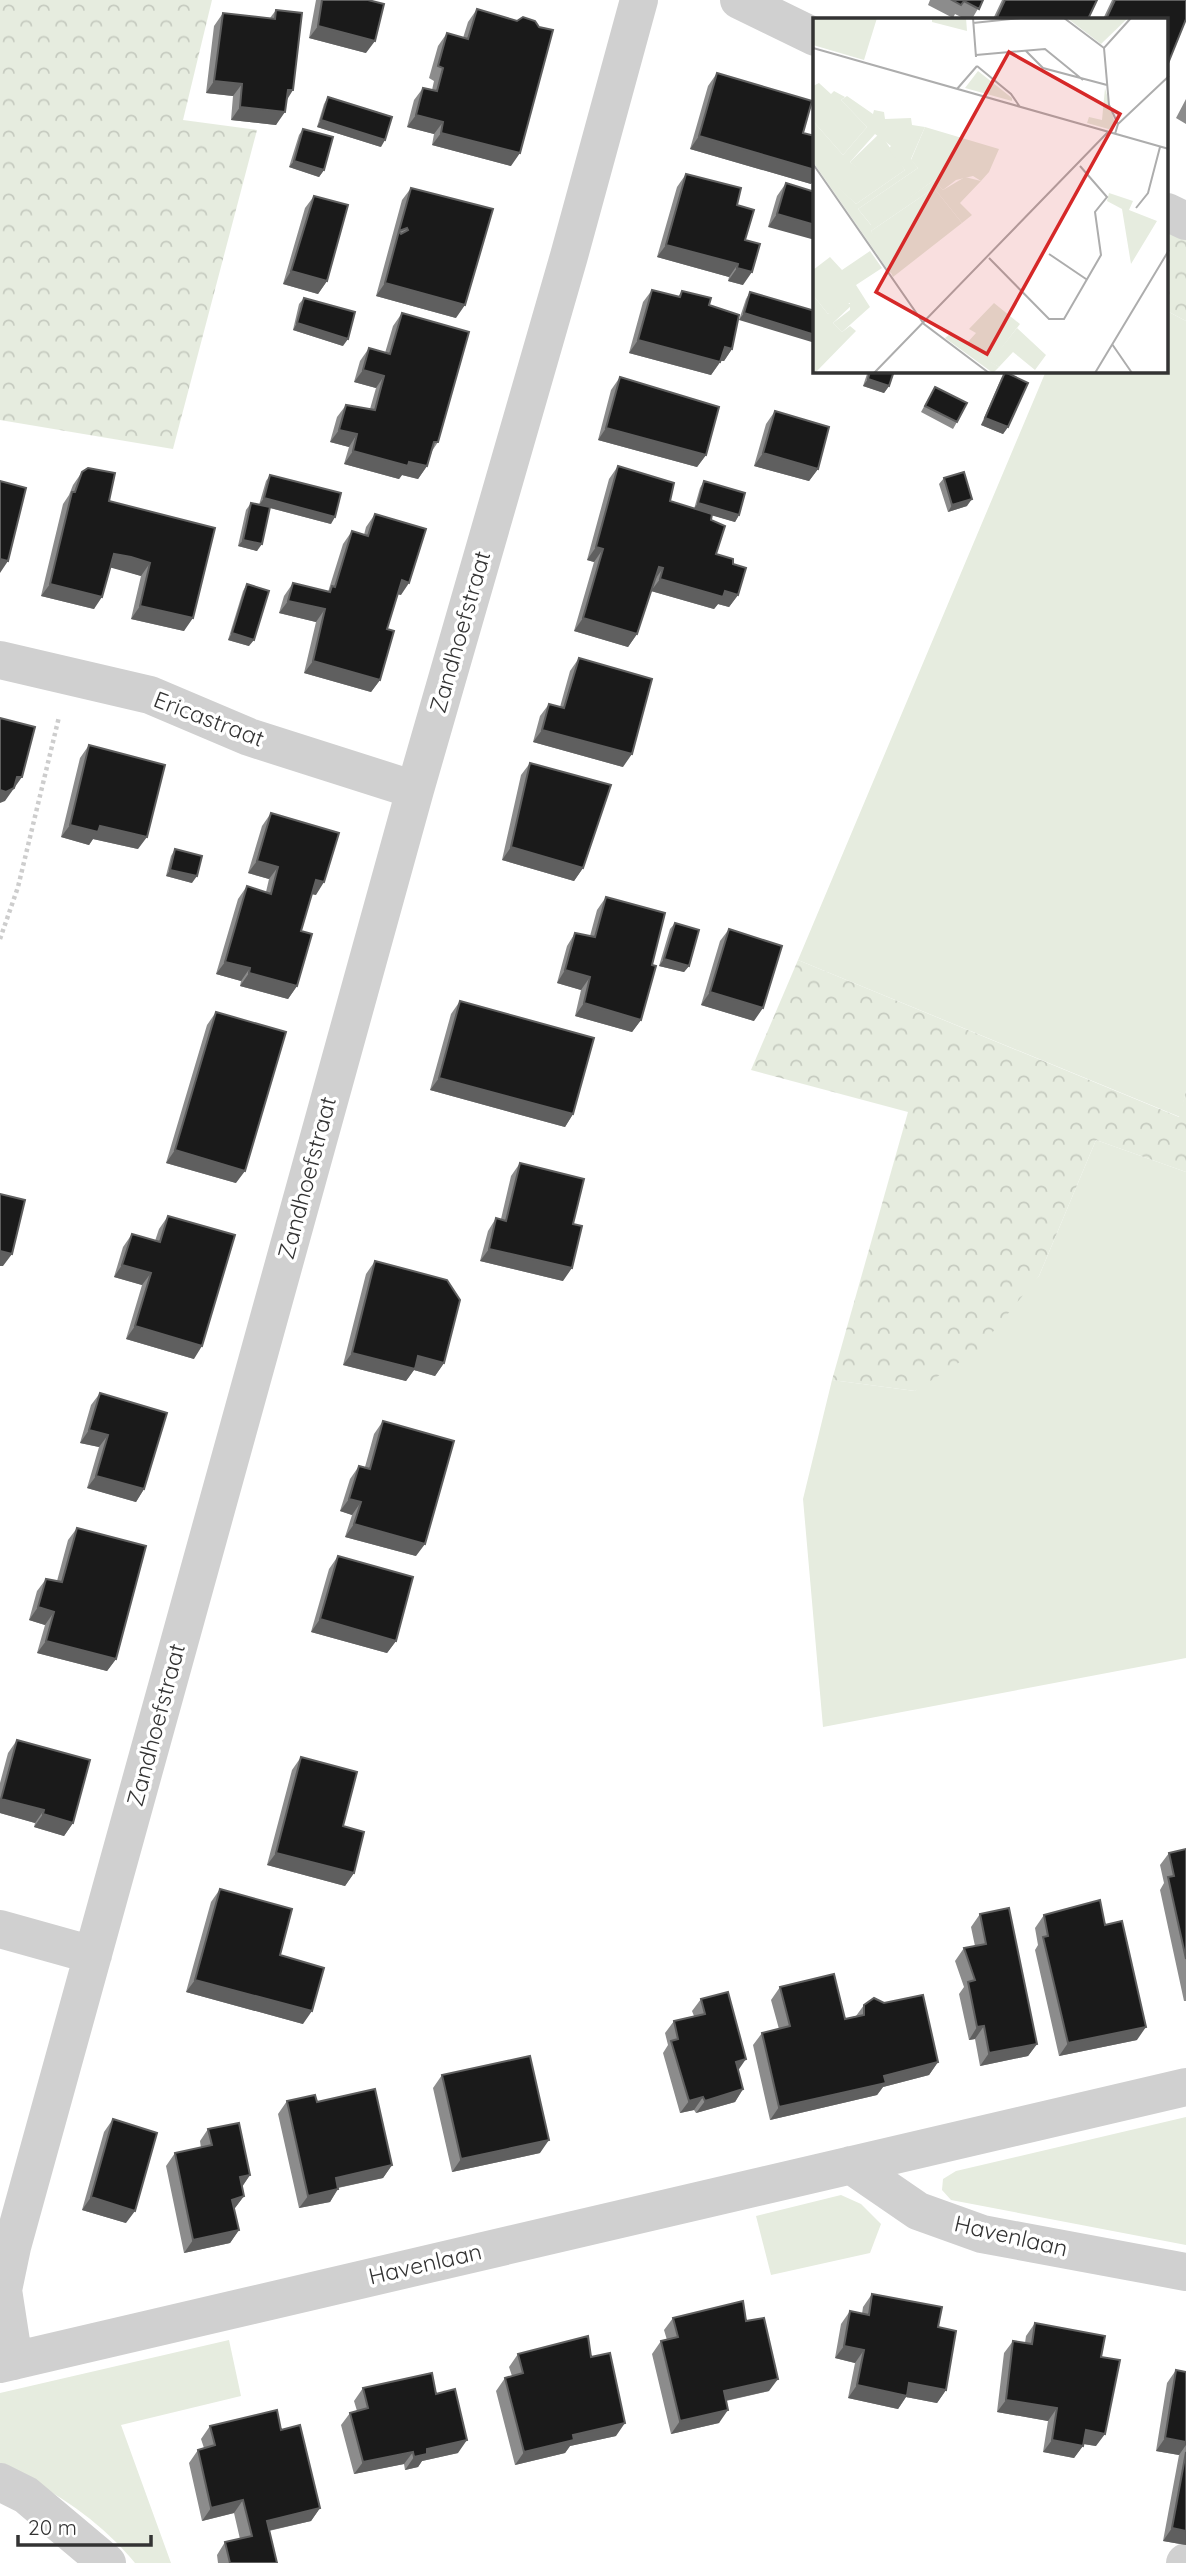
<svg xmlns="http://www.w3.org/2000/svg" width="1186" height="2563" font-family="Quicksand,sans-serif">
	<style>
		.grass { fill: #e6ecdf }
		.forest { fill: url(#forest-crowns) }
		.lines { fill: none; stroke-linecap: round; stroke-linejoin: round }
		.path { stroke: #cdcdcd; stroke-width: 4.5; stroke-dasharray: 3.5 3.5; stroke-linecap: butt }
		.minor { stroke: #d0d0d0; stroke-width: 38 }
		.wall { fill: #8c8c8c }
		.shaded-wall { fill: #5f5f5f }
		.building { fill: #1a1a1a; stroke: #5f5f5f; stroke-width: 2 }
		.labels { text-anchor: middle; stroke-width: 7; stroke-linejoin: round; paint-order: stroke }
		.street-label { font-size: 23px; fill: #333; stroke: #fff }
		.inset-road { fill: none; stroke: #adadad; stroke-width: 2 }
		.view { fill: #d62828; fill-opacity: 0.15; stroke: #d62828; stroke-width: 3.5 }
		.inset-edge { fill: none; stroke: #333; stroke-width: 3.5 }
	</style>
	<defs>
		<pattern id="forest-crowns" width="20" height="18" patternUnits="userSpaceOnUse" patternTransform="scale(1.75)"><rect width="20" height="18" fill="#e6ecdf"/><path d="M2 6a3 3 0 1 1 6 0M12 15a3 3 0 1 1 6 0" fill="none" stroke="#c6cbc0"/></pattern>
	</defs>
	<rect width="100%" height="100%" fill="#fff"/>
	<path class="grass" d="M1167,311l19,10v770l-6,26 -382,-157 248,-589h121z
		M1096,1140l90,32v486l-363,69 -20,-228 29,-119 83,11 124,-115z
		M1186,2117v128l-235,-45 -9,-10 1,-11 13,-8z
		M841,2195l20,9 20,20 -11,29 -99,22 -15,-59z
		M229,2340l12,56 -120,29 50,138h-36c-36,-44 -84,-74 -135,-99v-71z"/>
	<path class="forest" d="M0,0h212l-29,120 74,10 -84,319 -173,-29z
		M1167,230l19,9v82l-19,-10z
		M798,960l381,157 7,-26v81l-90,-32 -57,136 -62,75 -62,40 -83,-11 76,-268 -157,-42z"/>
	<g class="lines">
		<path class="path" d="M0,939l18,-52 41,-170"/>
		<path class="minor" d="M739,0l76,37
			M1167,212l19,9
			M0,660l150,35 99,42 166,53
			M0,1929l93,26
			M851,2165l67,46 64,23 204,38
			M14,2361l-11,-71 9,-43 403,-1457 154,-534 70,-256
			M0,2364l1186,-277
			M0,2482l26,13 81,68
			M1185,2563l1,-1"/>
	</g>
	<path class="wall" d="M316,0h52l-2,53 -57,-15z
		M930,0h53l-11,19h-7l-10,-5 -2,4 -25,-13z
		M1002,0h95l-9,19h-95z
		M1112,0h74l-19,19h-64z
		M477,9l34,157 -79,-21 2,-11 -27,-7 7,-27 9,-12 9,2 2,-9 -5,-3 9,-32 9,-13 16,5 5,-16z
		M276,10l11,90 -11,25 -45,-5 2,-24 -27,-3 8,-67 9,-13 47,5z
		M717,73l86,60 8,51 -121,-35 18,-63z
		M328,97l53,50 -64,-20 7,-23z
		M1186,99v25l-10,-6z
		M303,129l21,41 -5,7 -30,-10 10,-32z
		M686,174l51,31 8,35 -2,45 -15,-4 1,-4 -72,-20 20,-70z
		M786,183l29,9 -47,35 9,-31z
		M411,188l45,130 -80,-22 26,-96z
		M314,196l13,85 -9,13 -35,-10 22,-76z
		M652,290l26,7 4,-6 27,14 23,44 -8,12h-3l-10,14 -82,-22 14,-51z
		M750,292l65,19 -76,9 7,-21z
		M304,298l39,48 -50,-16 6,-26z
		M402,313l36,129 -6,9 -5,15 -9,13 -16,-4 -3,4 -55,-15 5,-17 -19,-5 7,-25 9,-12 24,4 6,-21 -22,-6 6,-21 9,-13 16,5 8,-27z
		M868,371h26l-5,15 -5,7 -21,-7z
		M1005,372l3,55 -5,7 -22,-9 20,-46z
		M620,377l86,78 -9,12 -99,-27 13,-50z
		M935,387l22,35 -4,7 -32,-17z
		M775,411l43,58 -9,12 -55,-15 12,-42z
		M618,466l52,35 24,8 6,-21 4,-7 35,34 -4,7 -23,-7 -1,5 5,34 17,10 5,31 -9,12 -11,-3 -4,5 -63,-18 -14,43 -9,13 -54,-16 20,-69 -7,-2 22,-81z
		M82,472l27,29 106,27 -31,103 -53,-12 10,-43 -19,-6 -12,-3 -16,42 -53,-13 22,-92 6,-9 4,-10z
		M270,475l61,49 -61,-16 -13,43 -19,-5 8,-36 5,-7 8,2 7,-24z
		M944,478l23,28 -19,6 -9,-28z
		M375,514l26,81 -4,-1 -10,35 -7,51 -9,12 -67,-19 12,-51 -37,-9 5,-17 9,-13 35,9 15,-48 9,-13 12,4 2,-8z
		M247,584l2,62 -21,-6 15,-49z
		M579,658l44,109 -90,-25 7,-26 9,-12 11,3 10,-36z
		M89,745l49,104 -45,-10 -4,6 -28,-8 19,-79z
		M530,763l53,105 -9,13 -72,-21 19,-85z
		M271,813l45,82 -4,-1 -11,37 -4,55 -9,13 -48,-13 1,-5 -25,-7 22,-75 9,-13 19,6 3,-13 -21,-6 14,-47z
		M175,849l17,34 -26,-7 5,-20z
		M606,897l46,68 -11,55 -9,12 -57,-16 6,-26 -24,-7 10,-37 8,-13 15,3 7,-26z
		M675,923l14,43 -5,6 -25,-6 11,-37z
		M729,929l25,92 -53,-16 19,-64z
		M460,1001l113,113 -8,13 -135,-37 21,-76z
		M216,1012l20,171 -70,-20 41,-138z
		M520,1163l53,61 -10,57 -83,-20 8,-30 8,-13 5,1 10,-43z
		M168,1216l26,143 -68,-20 16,-54 -28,-8 9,-30 9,-13 23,7 4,-12z
		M375,1261l69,102 -9,13 -21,-6 -8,11 -63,-16 23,-91z
		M100,1393l44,96 -8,13 -49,-14 12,-41 -19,-4 11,-38z
		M383,1421l33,135 -71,-19 7,-22 -12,-4 10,-32 9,-13 6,1 9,-33z
		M77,1528l39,131 -9,12 -70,-18 8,-28 -16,-5 8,-29 9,-12 11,2 11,-41z
		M338,1556l58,85 -9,12 -76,-21 18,-63z
		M17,1740l56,83 -9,13 -30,-9 1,-4 -35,-10v-30l8,-30z
		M301,1757l53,116 -9,13 -78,-21 25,-95z
		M1186,1849v152h-2l-24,-111 4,-7 -4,-18 9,-12z
		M220,1889l60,66 23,69 -117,-32 25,-90z
		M980,1914l57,130 -9,12 -48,10 -5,-27 -6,1 -10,-46 5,-7 -9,-26 9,-13 11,-2 -4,-19z
		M1044,1915l61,10 32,115 -78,16 -24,-106 3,-5 -3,-17z
		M780,1987l65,32 11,-3 8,-11 74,57 -9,13 -46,12 -6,8 -107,25 -17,-75 9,-12 17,-4 -8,-29z
		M701,1999l37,71 5,19 -8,13 -39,11 -2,-3 -14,3 -17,-60 5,-8 -3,-12 9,-12 20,-5 -2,-5z
		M442,2075l98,78 -88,19 -19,-84z
		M287,2101l30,1 75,63 -9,13 -45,10 -8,14 -31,6 -21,-94z
		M113,2119l13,104 -44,-13 22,-78z
		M208,2129l42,46 -8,11 2,10 -10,13 5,21 -9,13 -46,10 -18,-87 9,-13 26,-5 -1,-7z
		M872,2294l66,33 8,63 -9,13 -31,-6 -8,12 -50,-11 7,-35 -20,-5 6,-34 9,-13 12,3 1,-7z
		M673,2318l73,3 23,70 -43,10 -7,22 -48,11 -19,-80 9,-13 6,-1 -3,-10z
		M1035,2323l66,34 -5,89 -12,-2 -10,14 -31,-6 5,-31 -51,-9 7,-59 9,-12 12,2 1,-7z
		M518,2354l73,3 25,79 -46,10 -5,7 -50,12 -19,-74 9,-13 7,-2 -3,-9z
		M1176,2370l10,2v173l-23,-4 16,-86 -23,-4 11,-68z
		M363,2388l73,6 22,59 -36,8 -4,6 -13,3 -1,-6 -50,10 -13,-49 9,-12 7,-2 -3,-10z
		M210,2426l71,4 39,78 -9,13 -42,10 8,32h-59l-1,-8 8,-13 15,-3 -6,-26 -32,8 -13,-58 9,-13 6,-2 -3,-9z"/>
	<path class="shaded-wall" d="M318,26l57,15 -9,12 -57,-15z
		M214,81l28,3 -9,12 -27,-3z
		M288,90h5l-8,13z
		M240,107l45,5 -9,13 -45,-5z
		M416,115l27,7 -9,12 -27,-7z
		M321,120l64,20 -4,7 -64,-20z
		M441,133l79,20 -9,13 -79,-21z
		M699,136l116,34v9l-4,5 -121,-35z
		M294,161l30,9 -5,7 -30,-10z
		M777,214l38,11v15l-47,-13z
		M666,245l72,19 -9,13 -72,-20z
		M737,268l15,4 -9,13 -15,-4z
		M291,271l36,10 -9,13 -35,-10z
		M385,283l80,22 -9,13 -80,-22z
		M744,313l71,22v8l-76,-23z
		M297,323l51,16 -5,7 -50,-16z
		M638,340l82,22 -9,13 -82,-22z
		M725,347l7,2 -8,12 -8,-1z
		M363,370l21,6 -8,12 -22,-6z
		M868,379l21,7 -5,7 -21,-7z
		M985,418l23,9 -5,7 -22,-9z
		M606,428l100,27 -9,12 -99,-27z
		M339,430l18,4 -8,13 -19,-5z
		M353,451l56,11 18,4 -9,13 -16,-4 -3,4 -55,-15z
		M763,453l55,16 -9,12 -55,-15z
		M264,498l71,19 -4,7 -72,-19z
		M972,499l-5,7 -19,6 4,-7z
		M698,503l41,12 -4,7 -42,-12z
		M243,540l19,4 -5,7 -19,-5z
		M596,547l7,2 -9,13 -7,-2z
		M114,554l17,3 19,6 -9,13 -36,-10z
		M0,559l8,2 -8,12z
		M659,567l4,1 -9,13z
		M660,579l65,12 13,4 -9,12 -11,-3 -4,5 -63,-18z
		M402,580l7,3 -8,12 -8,-2z
		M50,584l52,13 -8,12 -53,-13z
		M288,601l37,8 -9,13 -37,-9z
		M140,606l53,12 -9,13 -53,-12z
		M583,618l54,16 -9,13 -54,-16z
		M232,633l22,7 -5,6 -21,-6z
		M313,661l67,19 -9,12 -67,-19z
		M542,730l90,24 -9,13 -90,-25z
		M17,777h5l-17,24 -5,2v-13z
		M70,825l30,1 47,11 -9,12 -45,-10 -4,6 -28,-8z
		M511,847l72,21 -9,13 -72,-21z
		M257,861l21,6 -9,12 -21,-6z
		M170,870l27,6 -5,7 -26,-7z
		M316,880l8,2 -8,13 -9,-2z
		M664,959l25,7 -5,6 -25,-6z
		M225,962l25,6 -9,13 -25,-7z
		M565,970l25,7 -9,13 -24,-7z
		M249,973l48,13 -9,13 -48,-13z
		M710,992l53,16 -9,13 -53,-16z
		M584,1003l57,17 -9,12 -57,-16z
		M439,1078l134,36 -8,13 -135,-37z
		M175,1150l70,21 -9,12 -70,-20z
		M489,1249l83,19 -9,13 -83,-20z
		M0,1251l12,3 -9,12h-3z
		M122,1265l29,8 -9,12 -28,-8z
		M135,1326l67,20 -8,13 -68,-20z
		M352,1353l66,3 26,7 -9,13 -21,-6 -8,11 -63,-16z
		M89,1430l19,5 -9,12 -19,-4z
		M96,1476l48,13 -8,13 -49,-14z
		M349,1499l12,3 -9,13 -12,-4z
		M354,1524l71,20 -9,12 -71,-19z
		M38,1607l16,5 -9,13 -16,-5z
		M320,1619l76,22 -9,12 -76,-21z
		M46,1641l70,18 -9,12 -70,-18z
		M1,1799l43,11 -9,13 -35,-10v-13z
		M43,1814l30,9 -9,13 -30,-9z
		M276,1853l78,20 -9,13 -78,-21z
		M195,1980l117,31 -9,13 -117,-32z
		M984,2026l-9,13 -6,1 8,-13z
		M1146,2027l-9,13 -78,16 9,-13z
		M1037,2044l-9,12 -48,10 9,-13z
		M746,2059l-9,13 -1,-10z
		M938,2062l-9,13 -46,12 -6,8 -107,25 9,-13 105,-31z
		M743,2089l-8,13 -39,11 9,-12z
		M703,2097l-9,13 -14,3 9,-12z
		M549,2140l-9,13 -88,19 9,-13z
		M392,2165l-9,13 -56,12 9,-12z
		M250,2175l-8,12 -2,-10z
		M338,2189l-8,13 -31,6 9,-12z
		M244,2196l-9,12 -12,5 9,-13z
		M91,2197l44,14 -9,12 -44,-13z
		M239,2230l-9,13 -46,10 9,-13z
		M844,2346l20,4 -9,13 -20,-5z
		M778,2379l-9,12 -54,12 9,-12z
		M909,2383l37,7 -9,13 -31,-6 -8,12 -50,-11 9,-13z
		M1006,2400l51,8 -9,13 -51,-9z
		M728,2410l-9,13 -48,11 9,-13z
		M625,2423l-9,13 -46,10 -5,7 -50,12 9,-13 49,-17z
		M1086,2430l19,4 -9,12 -19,-3z
		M1165,2438l21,4v3l-7,10 -23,-4z
		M467,2440l-9,13 -36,8 -4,6 -13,3 9,-13 13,-8z
		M1052,2440l31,6 -9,12 -31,-6z
		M413,2452l-9,12 -50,10 9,-12z
		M243,2500l-9,13 -32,8 9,-13z
		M320,2508l-9,13 -53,12 9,-12z
		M1172,2528l14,3v14l-23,-4z"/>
	<path class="building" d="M322,0h46l16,4 -9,37 -57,-15z
		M952,0h31l-4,9 -15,-8 -3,4z
		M1005,0h92l-9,19h-86l-5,-2z
		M1115,0h71v19l-19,47v-47h-61z
		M477,9l40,12 6,-4 12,4 4,6 14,3 -33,123 -79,-20 2,-11 -27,-7 7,-27 14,3 6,-23 -5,-2 9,-33 21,6z
		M276,10l26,3 -9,77h-5l-3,22 -45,-5 2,-23 -28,-3 9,-68 52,6z
		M717,73l95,28 -9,32 12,3v34l-116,-34z
		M328,97l64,20 -7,23 -64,-20z
		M303,129l30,8 -9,33 -30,-9z
		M686,174l55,14 -4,17 17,5 -9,30 15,4 -8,28 -15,-4 1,-4 -72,-19z
		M786,183l29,9v33l-38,-11z
		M411,188l82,21 -28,96 -80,-22 14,-52 2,3 7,-4 -1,-2 -8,3z
		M314,196l34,9 -21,76 -36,-10z
		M652,290l28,7 2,-6 29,7 -2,7 30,10 -7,34 -7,-2 -5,15 -82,-22z
		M750,292l65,19v24l-71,-22z
		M304,298l51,14 -7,27 -51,-16z
		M402,313l67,19 -31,110h-4l-7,24 -18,-4 -1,4 -55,-15 4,-17 -18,-4 7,-25 29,5 9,-34 -21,-6 6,-22 21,6z
		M870,371h24l-5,15 -21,-7z
		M1005,372l23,11 -20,44 -23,-9z
		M620,377l99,30 -13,48 -100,-27z
		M935,387l32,16 -10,19 -32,-16z
		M775,411l54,16 -11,42 -55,-16z
		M618,466l56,17 -4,18 42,13 -1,6 14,6 -9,28 17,5v5l13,4 -8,27 -13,-4 -2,6 -63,-18 3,-11 -4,-1 -22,67 -54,-16 20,-69 -7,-2z
		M88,468l27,5 -6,28 106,27 -22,90 -53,-12 10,-43 -19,-6 -17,-3 -12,43 -52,-13 22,-92h3l7,-20z
		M964,472l8,27 -20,6 -8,-27z
		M270,475l71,18 -6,24 -71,-19z
		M0,481l26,7 -18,73 -8,-2z
		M704,481l41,12 -6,22 -41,-12z
		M251,503l19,4 -8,37 -19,-4z
		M375,514l51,15 -17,54 -7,-3 -15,49 7,2 -14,49 -67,-19 12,-52 -37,-8 5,-18 37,9 2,-6 3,1 17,-56 16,5z
		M247,584l22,7 -15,49 -22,-7z
		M579,658l73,21 -20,75 -90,-24 7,-26 15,4z
		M0,718l35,9 -13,50h-5l-3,11 -8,4 -6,-2z
		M89,745l76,20 -18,72 -47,-11 -2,6 -28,-7z
		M530,763l81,22 -28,83 -72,-21z
		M271,813l68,20 -15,49 -8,-2 -15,51 11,3 -15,52 -48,-13 1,-5 -25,-6 22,-76 24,8 7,-27 -21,-6z
		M175,849l27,7 -5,20 -27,-6z
		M606,897l59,16 -13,52 4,1 -15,54 -57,-17 6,-26 -25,-7 10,-37 20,4z
		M675,923l24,7 -10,36 -25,-7z
		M729,929l53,17 -19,62 -53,-16z
		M460,1001l134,37 -21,76 -134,-36z
		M216,1012l70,20 -41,139 -70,-21z
		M520,1163l64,16 -11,45 9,2 -10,42 -83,-19 7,-31 10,3z
		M0,1194l25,6 -13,54 -12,-3z
		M168,1216l67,19 -33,111 -67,-20 16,-53 -29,-8 10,-31 28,8z
		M375,1261l72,19 13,20 -16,63 -26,-7 -3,13 -63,-16z
		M100,1393l67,20 -23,76 -48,-13 12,-41 -19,-5z
		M383,1421l71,20 -29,103 -71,-20 7,-22 -12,-3 10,-33 11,3z
		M77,1528l69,18 -30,113 -70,-18 8,-29 -16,-5 8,-28 16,3z
		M338,1556l75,21 -17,64 -76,-22z
		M17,1740l73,20 -17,63 -30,-9 1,-4 -43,-11z
		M301,1757l56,15 -14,54 21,6 -10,41 -78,-20z
		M1186,1849v110l-18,-82 6,-1 -5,-23z
		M220,1889l72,20 -12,46 44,13 -12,43 -117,-31z
		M1100,1900l5,25 17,-4 24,106 -78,16 -25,-106 5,-1 -4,-21z
		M1009,1908l28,136 -48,9 -5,-27 -7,1 -9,-45 7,-2 -11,-32 22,-4 -6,-30z
		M834,1974l11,45 19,-4v-10l10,-7 10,5 39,-8 15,67 -54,14 2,7 -107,24 -17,-74 28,-7 -10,-39z
		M728,1992l18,67 -10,3 7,27 -38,12 -2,-4 -14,4 -18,-60 7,-2 -4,-18 31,-7 -4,-15z
		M530,2056l19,84 -88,19 -19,-84z
		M375,2089l17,76 -56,13 2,11 -30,7 -21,-95 28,-6 2,7z
		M113,2119l44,14 -22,78 -44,-14z
		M239,2123l11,52 -10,2 4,19 -12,4 7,30 -46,10 -18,-87 37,-8 -4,-16z
		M872,2294l70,13 -4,20 18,4 -10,59 -37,-7 -2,13 -50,-11 7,-35 -20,-4 6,-35 19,4z
		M743,2301l3,20 18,-3 14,61 -54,12 4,19 -48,11 -19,-80 17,-4 -5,-19z
		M1035,2323l70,13 -4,21 19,3 -15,74 -19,-4 -3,16 -31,-6 5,-32 -51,-8 7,-59 19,3z
		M588,2336l3,21 19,-4 15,70 -52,12 1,5 -50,12 -19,-74 18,-5 -5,-19z
		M1176,2370l10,2v70l-21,-4z
		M432,2373l4,21 19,-5 12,51 -40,9v5l-13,3 -1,-5 -50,10 -13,-49 18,-5 -5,-20z
		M277,2410l4,20 19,-5 20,83 -53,13 10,42h-47l-5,-21 27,-6 -9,-36 -32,8 -13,-58 17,-5 -5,-19z
		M1186,2452v79l-14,-3z"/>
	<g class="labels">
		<g class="street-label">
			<text transform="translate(460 632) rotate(-74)" y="8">Zandhoefstraat</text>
			<text transform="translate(209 719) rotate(21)" y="8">Ericastraat</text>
			<text transform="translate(307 1178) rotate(-75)" y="8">Zandhoefstraat</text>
			<text transform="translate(156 1725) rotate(-75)" y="8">Zandhoefstraat</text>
			<text transform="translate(1011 2236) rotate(13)" y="8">Havenlaan</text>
			<text transform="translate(425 2264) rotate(-13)" y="8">Havenlaan</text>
		</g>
	</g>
	<g transform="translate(813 18)">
		<rect width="355" height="355" fill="#fff"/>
		<path d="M0,0h64l-13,42 -51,-15zM119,0h34l1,13 -35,-9zM165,53l34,27v3l-47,-13zM6,65l12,11 3,-3 11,6 -4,3 26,27 -24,28 -30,-34v-35zM292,70l10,36 -3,6 -25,-7 2,-6 13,3zM112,109l74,22 -10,23 -8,9 -8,-5 -17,4 -13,10 -9,-10 -62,46 -14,-17 60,-41 -7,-8zM67,115l25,37 -49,34 -21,-19 22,-17 -7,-6zM121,170l28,35 -69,54 -22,-46zM296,175l24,8 -4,9 28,11 -26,43 -9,-55 -15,-8zM57,233l12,17 -26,17 14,22 -28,25 -9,-9 17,-13v-7l-22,11 -15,-19v-25l17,-13 12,13zM204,310l29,27 -11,15 -22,-18 -14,15 -9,-5z" fill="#e6ecdf"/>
		<path d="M34,78l26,18 1,-4 10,2 1,7 26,-1 1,7 13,2 -14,32 7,9 -60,41 13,16 63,-45 9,10 22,-13 16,4 -21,22 12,12 -10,8 -28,-35 -63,43 25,37 -6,5 -77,-111v-41l30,34 24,-28 -26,-27zM62,116l16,12 -3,3 17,21 -49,34 -20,-19 22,-17 -8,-6zM0,277l15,19 14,-10h11l-20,19 9,9 8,-6 6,5 -41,42zM181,285l26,21 -29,38 8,5 -6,6 -48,-35 5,-4 17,9 9,-10 -7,-4z" fill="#e6ecdf" fill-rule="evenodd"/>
		<path d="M254,0h61l-27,26z" fill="#e6ecdf"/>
		<path class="inset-road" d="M160,0l3,39M251,0l40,30 27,-30M160,5l48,-5M0,30l356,101M291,30l5,57 9,19M213,33l17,17 64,17M163,37l69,-6 38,31M164,48l34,28 9,13M144,71l20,-23M302,116l3,-10 51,-48M0,146l111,160 65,49M323,190l12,-15 12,-46M236,236l37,25M176,240l60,61h15l37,-64 -6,-43 12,-15 -27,-31M299,326l20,29M61,355l234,-241M282,355l74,-123"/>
		<path class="view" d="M196,34l111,62 -133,240 -111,-62z"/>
		<rect width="355" height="355" class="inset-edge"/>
	</g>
	<path d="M18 2535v10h133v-10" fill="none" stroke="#333333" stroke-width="3.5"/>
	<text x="28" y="2535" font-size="21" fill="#333333" stroke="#ffffff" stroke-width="5" paint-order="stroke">20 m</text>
</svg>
